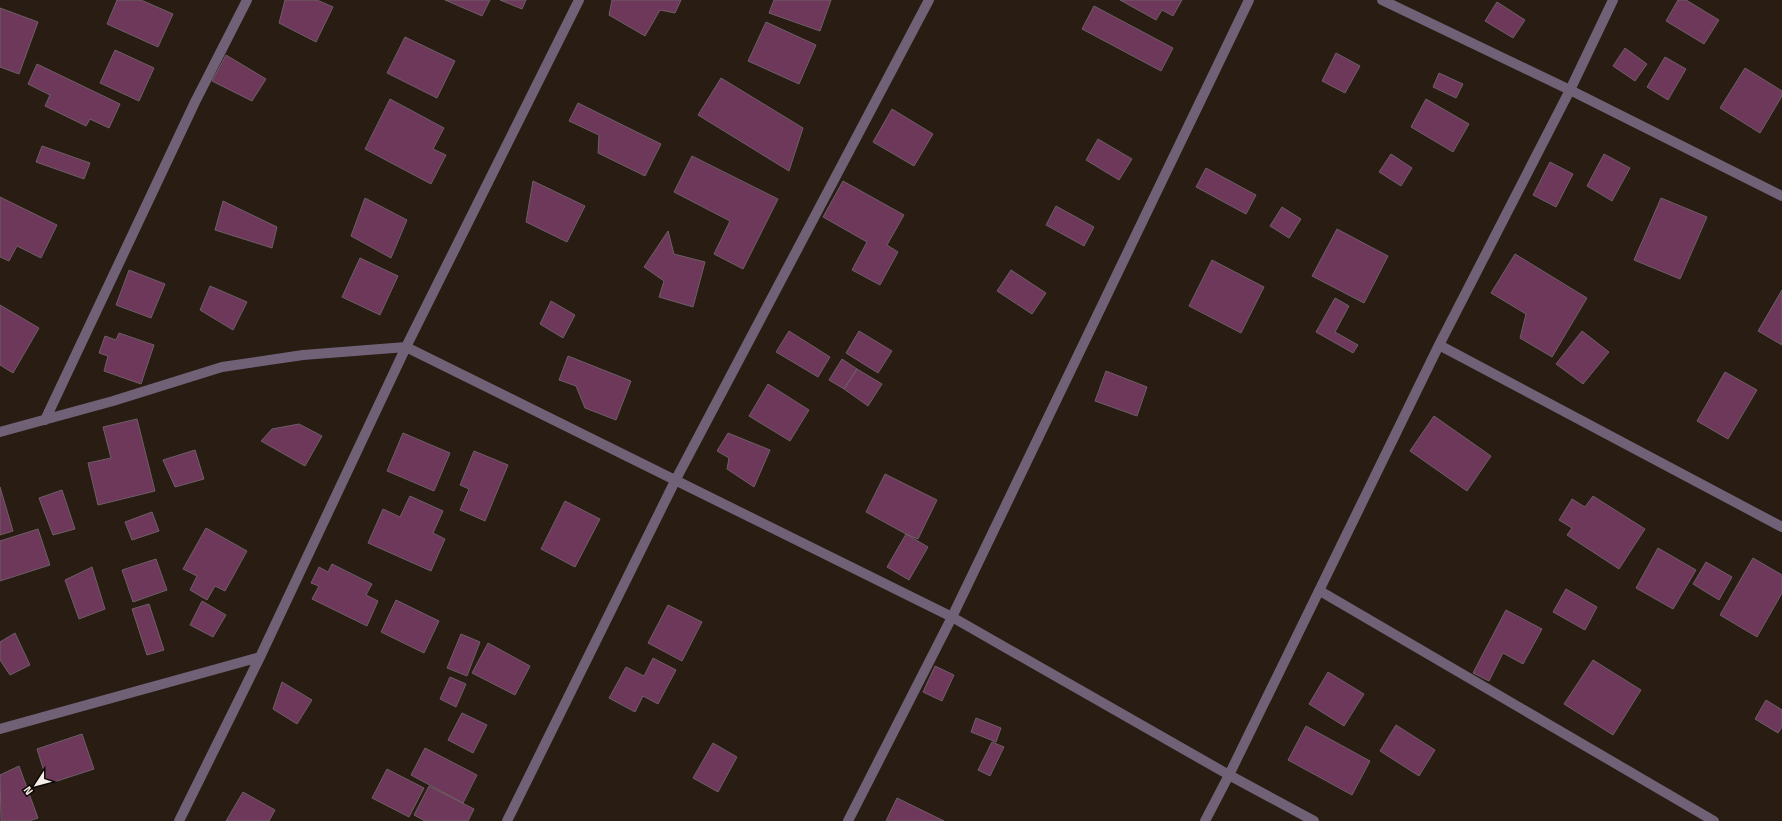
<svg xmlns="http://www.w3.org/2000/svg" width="1782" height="821" font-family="'Titillium Web',sans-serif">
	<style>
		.building { fill: #6d3859; stroke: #6e5e67 }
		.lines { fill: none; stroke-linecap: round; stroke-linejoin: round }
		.street { stroke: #706177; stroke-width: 10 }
	</style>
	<rect width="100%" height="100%" fill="#281c13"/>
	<path class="building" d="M117,0h24l32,14 -15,33 -51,-23z
		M285,0h32l16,7 -17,35 -37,-19z
		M445,0h45l-8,16z
		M500,0h26l-4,9z
		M612,0h69l-6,13 -15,-3 -15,26 -36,-21z
		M774,0h57l-11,31 -51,-18z
		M1120,0h62l-9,16 -11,-6 -6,10z
		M1678,0h8l33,20 -15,24 -38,-23z
		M1497,2l28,18 -12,18 -28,-17z
		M1094,6l79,42 -12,23 -79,-42z
		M0,8l38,14 -19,52 -19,-7z
		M766,22l50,23 -17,39 -51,-23z
		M405,37l50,24 -18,37 -50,-25z
		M1625,48l22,16 -12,17 -22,-15z
		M115,50l39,18 -15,33 -39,-18z
		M1336,53l24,13 -15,27 -23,-12z
		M226,55l40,24 -14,22 -40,-20z
		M1665,57l21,12 -18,31 -21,-13z
		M37,64l83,40 -11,24 -19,-9 -4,7 -41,-20 5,-11 -22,-11z
		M1745,68l37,23v5l-22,37 -40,-25z
		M1439,73l24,11 -7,14 -23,-11z
		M721,78l82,50 -14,43 -91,-56z
		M390,99l54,29 -11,21 13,6 -15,29 -66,-35z
		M1426,99l43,25 -16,28 -42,-25z
		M578,103l83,41 -16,32 -47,-23 1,-18 -30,-14z
		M892,109l41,25 -19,32 -41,-24z
		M1098,139l34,20 -13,21 -33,-20z
		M42,146l48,17 -6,16 -48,-17z
		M1391,154l21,14 -11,18 -22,-14z
		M1604,154l26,14 -18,33 -25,-15z
		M692,156l86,43 -35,70 -29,-15 16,-33 -56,-29z
		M1550,162l23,12 -17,33 -23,-12z
		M1206,168l50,27 -10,19 -50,-27z
		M533,181l52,25 -18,36 -41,-20z
		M843,181l61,34 -17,30 11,7 -18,33 -28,-15 15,-28 -44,-25z
		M0,197l57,28 -16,33 -24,-12 -8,15 -9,-4z
		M365,198l42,22 -16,38 -40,-22z
		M1661,198l46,19 -27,62 -46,-19z
		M223,201l54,26 -5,21 -57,-18z
		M1056,206l38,21 -10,19 -38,-21z
		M1282,207l19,12 -12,19 -19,-12z
		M1337,229l51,27 -24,47 -52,-27z
		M668,231l6,23 31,8 -12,45 -34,-10 5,-16 -20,-14z
		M1515,254l72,44 -35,59 -32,-19 6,-24 -35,-21z
		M360,258l38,18 -18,39 -38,-18z
		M1212,260l52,27 -23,46 -52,-27z
		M129,270l36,14 -14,34 -35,-13z
		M1011,270l35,23 -14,21 -35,-23z
		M210,286l37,16 -14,28 -33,-20z
		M1782,290v55l-24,-14z
		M1335,298l14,8 -14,26 23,13 -5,8 -37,-21z
		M551,301l24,14 -12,23 -23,-14z
		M0,305l39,23 -26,45 -13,-8z
		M789,331l41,26 -12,20 -42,-25z
		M859,331l33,20 -14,22 -32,-20z
		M1582,331l27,21 -26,32 -27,-20z
		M119,333l35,12 -13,39 -37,-13 4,-15 -9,-3 6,-17 11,4z
		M568,356l63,25 -15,39 -31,-12 -9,-22 -17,-6z
		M842,359l15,10 -13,20 -15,-9z
		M857,369l25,15 -14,22 -24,-17z
		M1106,371l41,16 -10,29 -42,-15z
		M1725,372l32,18 -29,49 -31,-18z
		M768,384l41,26 -19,31 -41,-25z
		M1434,416l57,40 -24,35 -57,-40z
		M137,419l18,72 -57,14 -10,-42 23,-5 -8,-31z
		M299,424l23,12 -17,30 -44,-25 11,-12z
		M403,433l47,20 -16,38 -47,-20z
		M728,433l42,17 -16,37 -27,-18 2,-11 -12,-7z
		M195,450l9,29 -29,8 -12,-27z
		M474,451l34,14 -23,56 -25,-11 9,-21 -9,-4z
		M885,474l52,26 -19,39 -12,-5 -40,-22z
		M0,487l13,44 -13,4z
		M62,490l13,39 -22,6 -14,-37z
		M410,496l33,15 -10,22 12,6 -14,32 -63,-28 15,-34 17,8z
		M1593,496l52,33 -26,40 -52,-34 5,-7 -13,-8 13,-21 13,8z
		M565,501l35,18 -25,48 -34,-18z
		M152,512l7,19 -27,9 -7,-18z
		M206,528l41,23 -22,40 -10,-5 -8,14 -17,-10 7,-14 -14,-7z
		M38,529l12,36 -50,16v-40z
		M906,534l22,13 -19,33 -22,-13z
		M1658,548l38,22 -23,39 -37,-21z
		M1753,558l29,17v18l-25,44 -37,-22z
		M156,559l11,31 -34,12 -11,-32z
		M1706,562l26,15 -13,23 -26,-16z
		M332,564l40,20 -6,11 12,6 -11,25 -55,-27 7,-13 -8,-3 8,-16 9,5z
		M92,567l13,42 -26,10 -14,-39z
		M1566,589l31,18 -12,23 -32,-18z
		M396,600l43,21 -15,32 -43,-21z
		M202,601l24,14 -13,22 -23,-12z
		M149,604l15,46 -17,5 -15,-46z
		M668,605l34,17 -20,39 -34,-18z
		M1506,610l36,19 -19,35 -20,-11 -14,28 -16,-8z
		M15,633l15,32 -20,10 -10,-15v-18z
		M461,634l19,8 -13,34 -20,-8z
		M488,643l42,23 -15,29 -43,-22z
		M653,658l23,12 -18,34 -15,-8 -8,16 -26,-14 17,-31 18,9z
		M1593,660l48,30 -28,45 -49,-31z
		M935,666l19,9 -12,26 -19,-9z
		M1328,672l36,22 -20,32 -35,-22z
		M450,677l16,7 -10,23 -16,-8z
		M282,682l30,18 -15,24 -24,-15z
		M1766,700l16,10v17l-4,6 -23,-14z
		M462,713l25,12 -14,28 -25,-13z
		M976,718l25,10 -5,14 -25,-10z
		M1396,725l39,25 -16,26 -39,-25z
		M1306,726l64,35 -18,34 -64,-35z
		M82,734l12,35 -46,15 -11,-35z
		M992,742l12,5 -14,29 -12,-6z
		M713,743l24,14 -19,35 -25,-14z
		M425,748l52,27 -14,28 -52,-28z
		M19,766l19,52 -9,3h-28l-1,-46z
		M387,769l37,19 -15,29 -37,-19z
		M429,786l45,23 -6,12h-43l-11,-6z
		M243,792l32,18 -6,11h-43z
		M897,798l47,23h-58z"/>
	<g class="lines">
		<path class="street" d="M1382,0l188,90 212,106
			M1439,345l343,182
			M45,420l150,-318 52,-102
			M0,432l113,-31 109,-34 81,-12 103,-8 546,270 277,158 85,46
			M1320,591l394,230
			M0,729l260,-72
			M179,821l81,-164 146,-310 173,-347
			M507,821l168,-340 254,-481
			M848,821l104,-204 297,-617
			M1205,821l24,-46 210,-430 131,-255 43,-90"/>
	</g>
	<g transform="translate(36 785) rotate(234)" stroke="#0d0805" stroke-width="3" paint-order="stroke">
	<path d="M0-3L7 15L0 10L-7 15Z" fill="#f4ece5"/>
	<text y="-6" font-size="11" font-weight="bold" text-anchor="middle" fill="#f4ece5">N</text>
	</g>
</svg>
